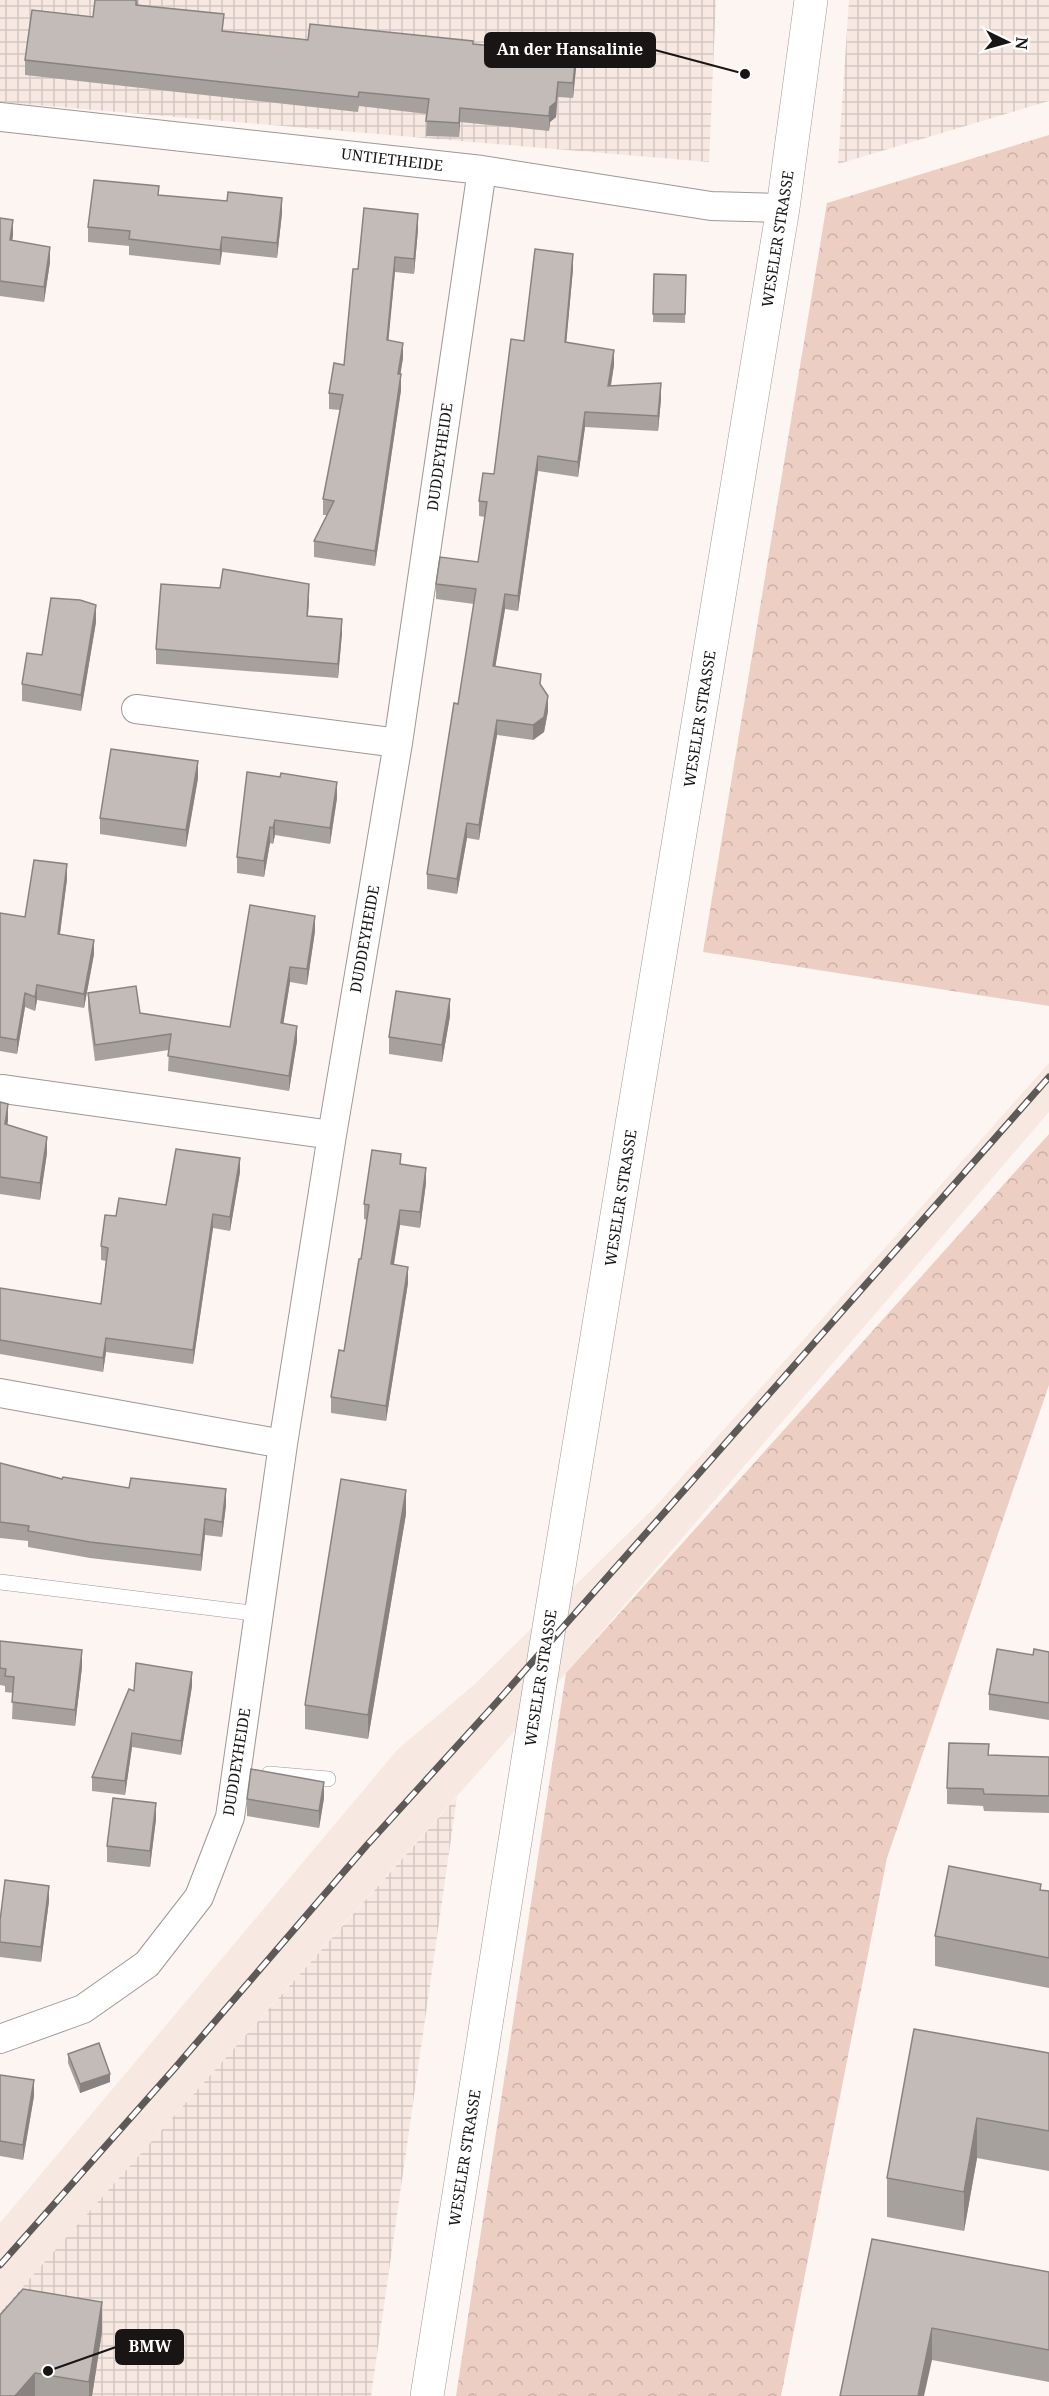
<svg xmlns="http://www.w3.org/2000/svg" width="1049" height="2396" font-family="'Noto Serif',serif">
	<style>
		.industrial { fill: url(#industrial-grid) }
		.built { fill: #f7e8e1 }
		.forest { fill: url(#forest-crowns) }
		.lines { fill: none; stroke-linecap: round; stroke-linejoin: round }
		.lane-casing { stroke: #9e9794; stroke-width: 16 }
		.street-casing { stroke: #9e9794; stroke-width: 30 }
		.secondary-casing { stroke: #9e9794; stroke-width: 34 }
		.lane { stroke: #fff; stroke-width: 15 }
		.street { stroke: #fff; stroke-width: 28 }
		.secondary { stroke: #fff; stroke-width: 33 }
		.rail-casing { stroke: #5d5957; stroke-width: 7 }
		.rail { stroke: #fff; stroke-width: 4.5; stroke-dasharray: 14; stroke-linecap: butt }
		.wall { fill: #a7a19e }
		.shaded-wall { fill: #888381 }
		.building { fill: #c2bbb8; stroke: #888381; stroke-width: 1.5 }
		.labels { text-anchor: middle; stroke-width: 4.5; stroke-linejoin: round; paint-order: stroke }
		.street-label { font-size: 15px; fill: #181514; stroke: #fff }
		.leader { fill: none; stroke: #181514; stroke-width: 2 }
		.callout-dot { fill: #181514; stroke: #fff; stroke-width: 2 }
		.callout { fill: #181514; stroke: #181514; stroke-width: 2 }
		.callout-label { font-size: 16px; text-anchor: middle; font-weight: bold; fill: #fff }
	</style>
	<defs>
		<pattern id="industrial-grid" width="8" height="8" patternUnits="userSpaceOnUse" patternTransform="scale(1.5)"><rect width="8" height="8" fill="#f7e8e1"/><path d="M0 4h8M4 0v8" fill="none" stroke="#d3c6c0"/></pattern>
		<pattern id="forest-crowns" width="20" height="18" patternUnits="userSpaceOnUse" patternTransform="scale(1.5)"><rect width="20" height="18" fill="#edcec2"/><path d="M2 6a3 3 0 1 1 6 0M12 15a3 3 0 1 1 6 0" fill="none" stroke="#cab0a6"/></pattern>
	</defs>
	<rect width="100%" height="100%" fill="#fdf5f2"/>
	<path class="industrial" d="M0,0h716l-7,162 -709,-60z
		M849,0h200v101l-211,63z
		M457,1797l-86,599h-371v-84z"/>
	<path class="built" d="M1049,1063v49l-483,561 -566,639v-89l398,-474 77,-65 180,-177z"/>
	<path class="forest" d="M1049,135v871l-346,-54 124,-749z
		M1049,1134v251l-162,473 -106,538h-325l110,-723z"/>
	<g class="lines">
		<g class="lane-casing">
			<path id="lane" d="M0,1582l260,32
				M269,1774l59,5"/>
		</g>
		<g class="street-casing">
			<path id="street" d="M0,117l482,53 229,36 72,2
				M136,709l262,34
				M3,1089l329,46
				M0,1393l283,51
				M0,2039l83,-30 64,-45 52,-67 31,-80 53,-373 49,-309 66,-392 84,-573"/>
		</g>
		<g class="secondary-casing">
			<path id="secondary" d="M427,2396l119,-750 237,-1438 28,-208"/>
		</g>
		<use href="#lane" class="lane"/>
		<use href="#street" class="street"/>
		<use href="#secondary" class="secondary"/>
		<g class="rail-casing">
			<path id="rail" d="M0,2265l174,-196 193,-224 130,-143 552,-625"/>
		</g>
		<use href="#rail" class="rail"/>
	</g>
	<path class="wall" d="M138,0v5l86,26 84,9 165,4 103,24 -3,30 -15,-1 -2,20 -6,5 -1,9 -89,-9 -1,15 -33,-1 1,-22 -68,-8 -1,6 -333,-37v-15l68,-43z
		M159,195l123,18 -5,45 -55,-6 -2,13 -91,-10v-9l-41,-4v-15z
		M0,218l13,17 -1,6 38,21 -6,40 -44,-6z
		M418,230l-4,44 -19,-2 -7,68 15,18 -3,16 1,16 -26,176 -61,-9v-16l13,-26h-4v-16l17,-89 -11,-1v-16l15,-28 14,-96z
		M573,269l-7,74 48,22 -3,21 50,13 -3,32 -73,-4 -7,50 -40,-6 -20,140 -13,-2 -10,58 46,19 7,25 -4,21 -11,8 -36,-5 -18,105 -12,-2 -10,56 -30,-5v-15l31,-170 16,-100 -38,-5v-15l42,-22 7,-45 -6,-1v-15l15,-27 30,-133z
		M654,274l32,1 -1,48 -32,-1z
		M309,598l-1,18 34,17 -4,45 -182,-14v-15z
		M96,622l-15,89 -59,-10v-17l20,-29z
		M247,772l90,26 -7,46 -55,-9 -2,9 -3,-1 -6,34 -27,-4v-16z
		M198,778l-12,69 -86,-13v-16z
		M67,879l-7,55 34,20 -10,54 -47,-8 -2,11 -10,-4 -8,47 -17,-3v-138l25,4z
		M315,931l-8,54 -17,-3 -7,42 14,17 -8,50 -121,-20 1,-21 -74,11 -7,-53v-15l52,20 90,14z
		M450,1016l-8,46 -53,-8v-17z
		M0,1102l8,18 -1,5 40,28 -7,47 -40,-6z
		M401,1165l25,18 -6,45 -20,-3 -6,40 14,18 -22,138 -55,-8v-16l13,-46 17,-92 6,-39 -3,-1v-15z
		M240,1172l-10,59 -17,-3 -20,136 -87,-12 -3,20 -103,-18v-66l101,16 5,-43 -5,-1v-14l15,-30 50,-11z
		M0,1463l62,16 164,26 -4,32 -17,-2 -4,36 -111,-13 -62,-11v-6l-28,-3z
		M406,1514l-38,225 -63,-10v-24z
		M0,1641l82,26 -7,59 -63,-7 1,-26 -8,-1v-6l-5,-1z
		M1049,1652v68l-60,-10v-16l44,-39z
		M192,1686l-11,69 -49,-8 -7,48 -33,-4v-14l42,-86z
		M989,1755l60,2v56l-65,-2 -1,-5 -36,-2v-16z
		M324,1798l-5,30 -72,-12v-17z
		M156,1819l-6,48 -43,-5v-16z
		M1049,1891v97l-114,-22v-30z
		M49,1901l-8,61 -41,-5v-36z
		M1049,2053v118l-72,-13 -13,73 -77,-14v-39z
		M68,2054l42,28 -30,11 -12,-30z
		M0,2075l34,21 -11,64 -23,-4z
		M872,2239l177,33v110l-117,-22z
		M0,2315l102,17 -10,64h-92z"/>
	<path class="shaded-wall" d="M576,54v14l-3,30v-15z
		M558,82l-2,35 -6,5 -1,9v-15l1,-9z
		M460,108v14l-1,15v-14z
		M282,198v15l-5,45v-15z
		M418,214v16l-4,44v-15z
		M13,220v15l-3,20v-15z
		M222,237v15l-2,13v-15z
		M50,247v15l-6,40v-15z
		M573,254v15l-8,88v-15z
		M395,257v15l-8,84v-16z
		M403,343v15l-5,31v-15z
		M614,350v15l-6,36v-15z
		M401,374v16l-26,176v-15z
		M661,383v16l-3,32v-15z
		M585,412v15l-7,50v-15z
		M538,456v15l-20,140v-15z
		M309,584v14l-2,32v-14z
		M505,594v15l-12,72v-15z
		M96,605v17l-15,89v-16z
		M342,619v14l-4,45v-14z
		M548,696v15l-4,21 -11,8v-15z
		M497,720v15l-18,105v-15z
		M198,761v17l-12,69v-17z
		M337,782v16l-7,46v-16z
		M275,820v15l-2,9v-16z
		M467,823v15l-10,56v-15z
		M270,827v16l-6,34v-16z
		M67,864v15l-9,69v-14z
		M315,916v15l-8,54v-16z
		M94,940v14l-10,54v-14z
		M290,967v15l-9,57v-16z
		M37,985v15l-2,11v-14z
		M25,993v14l-8,47v-14z
		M450,999v17l-8,46v-17z
		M297,1026v15l-8,50v-15z
		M8,1104v16l-3,21v-17z
		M47,1137v16l-7,47v-17z
		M240,1158v14l-10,59v-14z
		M426,1168v15l-6,45v-16z
		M400,1210v15l-9,55v-16z
		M213,1214v14l-20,136v-14z
		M408,1267v16l-22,138v-15z
		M106,1338v14l-3,20v-14z
		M226,1489v16l-4,32v-15z
		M406,1490v24l-38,225v-24z
		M205,1519v16l-4,36v-16z
		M82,1650v17l-7,59v-16z
		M192,1672v14l-11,69v-14z
		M132,1733v14l-7,48v-14z
		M324,1782v16l-5,30v-17z
		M156,1803v16l-6,48v-16z
		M49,1886v15l-8,61v-15z
		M110,2074v8l-30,11v-9z
		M34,2080v16l-11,64v-15z
		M977,2118v40l-13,73v-39z
		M102,2302v30l-10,64h-3v-14z
		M932,2328v32l-8,36h-6z
		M35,2373v23h-20z"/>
	<path class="building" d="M95,0h41v5l88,9 -2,17 86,9 2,-16 163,17v3l103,10 -3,29 -15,-1 -2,20 -6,5 -1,9 -89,-8 -1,15 -33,-2 3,-22 -70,-7 -1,5 -333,-37 7,-50 61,7z
		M94,180l65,6 -1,9 69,6 1,-9 54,6 -5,45 -55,-6 -2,13 -91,-11 1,-8 -42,-4z
		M364,208l54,6 -4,45 -19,-2 -8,83 16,3 -5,31h3l-26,177 -61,-10 20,-40 -11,-2 20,-104 -14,-2 5,-30 10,2 9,-96h5z
		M0,218l13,2 -3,20 40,7 -6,40 -44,-6z
		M535,249l38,5 -8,88 49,8 -6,36 53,-3 -3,33 -73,-4 -7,50 -40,-6 -20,140 -13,-2 -12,72 48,8 -1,10 8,12 -4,21 -11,8 -36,-5 -18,105 -12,-2 -10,56 -30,-5 27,-171 4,1 18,-115 -40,-5 4,-27 38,5 9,-60 -8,-1 4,-28 11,1 17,-135 13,2z
		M654,274l32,1 -1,39h-32z
		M223,569l86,15 -2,32 35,3 -4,45 -182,-15 5,-65 59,4z
		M51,598l29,2 16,5 -15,90 -59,-11 5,-31 15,2z
		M111,749l87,12 -12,69 -86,-12z
		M247,772l33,5 1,-4 56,9 -7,46 -55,-8 -2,8 -3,-1 -6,34 -27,-4z
		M34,860l33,4 -9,70 36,6 -10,54 -47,-9 -2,12 -10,-4 -8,47 -17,-3v-124l25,4z
		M250,905l65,11 -8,53 -17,-2 -9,56 16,3 -8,50 -121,-20 3,-22 -76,11 -7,-52 48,-7 4,27 90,14z
		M396,991l54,8 -8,46 -53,-8z
		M0,1102l8,2 -3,20 42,13 -7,46 -40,-6z
		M176,1149l64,9 -10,59 -17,-3 -20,136 -87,-12 -3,20 -103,-18v-52l101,16 7,-56 -7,-2 4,-31 11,1 3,-18 47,7z
		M372,1150l29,4 -1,10 26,4 -6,44 -20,-2 -9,54 17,3 -22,139 -55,-9 8,-47 5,1 15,-92h2l8,-54 -5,-1z
		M0,1463l62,16 1,-2 66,11 2,-10 95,11 -4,33 -17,-3 -4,36 -111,-13 -62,-11 1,-5 -29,-4z
		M341,1479l65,11 -38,225 -63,-10z
		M0,1641l82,9 -7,60 -63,-8 2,-25 -9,-1 1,-7 -6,-1z
		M997,1649l36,6 1,-6 15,3v51l-60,-9z
		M136,1663l56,9 -11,69 -49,-8 -7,48 -33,-4 37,-88 5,2z
		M949,1743l40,1 -1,11 61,2v39l-65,-2 -1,-5 -36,-1z
		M251,1769l73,13 -5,29 -72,-12z
		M113,1798l43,5 -6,48 -43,-5z
		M949,1866l92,18 -1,6 9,1v67l-114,-22z
		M5,1880l44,6 -8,61 -41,-5v-21z
		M914,2029l135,24v78l-72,-13 -13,74 -77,-14z
		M99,2043l11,31 -30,10 -12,-30z
		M0,2075l34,5 -11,65 -23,-4z
		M872,2239l177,33v78l-117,-22 -14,68h-78z
		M23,2289l79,13 -13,80 -54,-9 -20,23h-15v-81z"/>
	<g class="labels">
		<g class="street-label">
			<text transform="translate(392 160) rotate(7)" y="5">UNTIETHEIDE</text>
			<text transform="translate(778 239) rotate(-81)" y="5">WESELER STRASSE</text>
			<text transform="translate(440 457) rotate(-82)" y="5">DUDDEYHEIDE</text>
			<text transform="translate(700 719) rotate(-81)" y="5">WESELER STRASSE</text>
			<text transform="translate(365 939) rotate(-80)" y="5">DUDDEYHEIDE</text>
			<text transform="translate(621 1198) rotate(-81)" y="5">WESELER STRASSE</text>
			<text transform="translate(541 1678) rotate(-81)" y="5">WESELER STRASSE</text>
			<text transform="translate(237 1762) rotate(-81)" y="5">DUDDEYHEIDE</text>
			<text transform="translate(465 2158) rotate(-81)" y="5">WESELER STRASSE</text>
		</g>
	</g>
	<path class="leader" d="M745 74L655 50M48 2371L116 2347"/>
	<g class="callout-dot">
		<circle cx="745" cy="74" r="6"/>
		<circle cx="48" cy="2371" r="6"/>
	</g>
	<g class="callout">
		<rect x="485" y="33" width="170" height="34" rx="6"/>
		<rect x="116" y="2330" width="67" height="34" rx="6"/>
	</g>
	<g class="callout-label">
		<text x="570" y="55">An der Hansalinie</text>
		<text x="150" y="2352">BMW</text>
	</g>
	<g transform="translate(1007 42) rotate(95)" stroke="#ffffff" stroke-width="4.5" paint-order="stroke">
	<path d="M0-4.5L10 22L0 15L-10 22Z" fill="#181514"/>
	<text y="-9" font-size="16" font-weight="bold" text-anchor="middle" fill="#181514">N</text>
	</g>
</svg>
